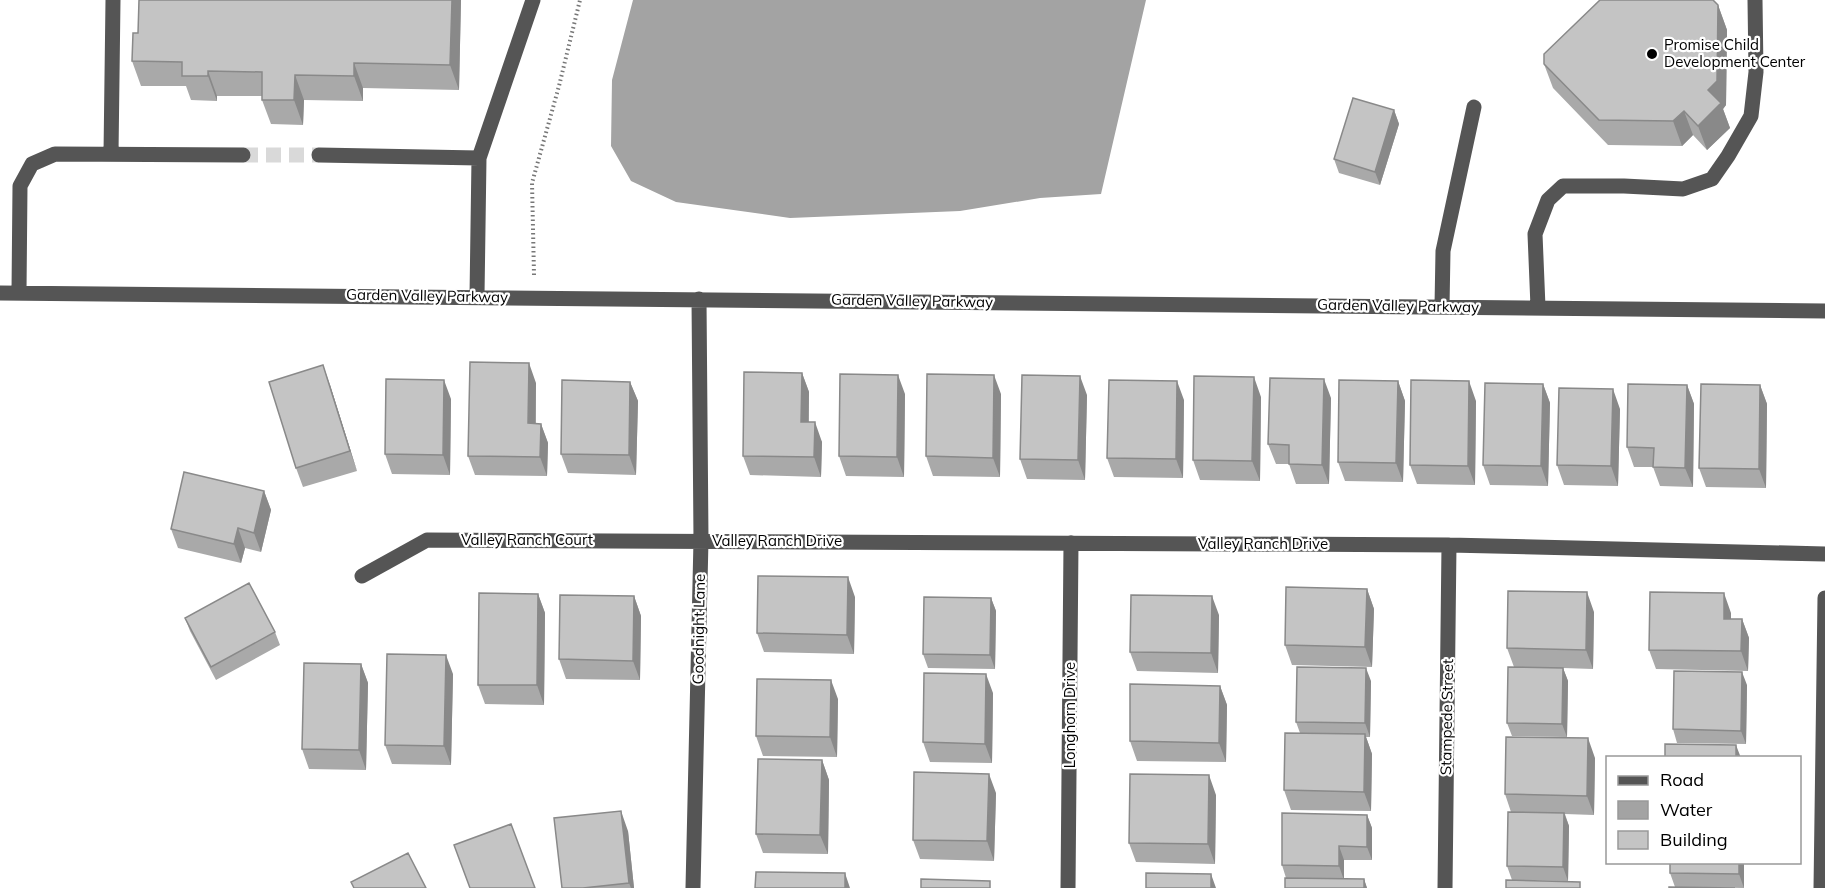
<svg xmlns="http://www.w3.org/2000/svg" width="1825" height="888" font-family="Mulish,sans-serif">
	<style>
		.water { fill: #a3a3a3 }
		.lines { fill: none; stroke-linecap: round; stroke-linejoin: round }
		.minor-tunnel { stroke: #d9d9d9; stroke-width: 15; stroke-dasharray: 15 8; stroke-linecap: butt }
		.path { stroke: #777; stroke-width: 4; stroke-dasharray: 1.5 3; stroke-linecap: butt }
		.minor { stroke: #555; stroke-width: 15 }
		.wall { fill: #a9a9a9 }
		.shaded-wall { fill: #898989 }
		.building { fill: #c4c4c4; stroke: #898989; stroke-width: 1.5 }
		.poi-dot { fill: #000; stroke: #fff; stroke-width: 2 }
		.labels { text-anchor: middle; stroke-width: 4.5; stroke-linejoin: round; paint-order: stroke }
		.poi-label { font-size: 15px; fill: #000; stroke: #fff; text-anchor: start }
		.street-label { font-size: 15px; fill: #000; stroke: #fff }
	</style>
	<rect width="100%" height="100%" fill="#fff"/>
	<path class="water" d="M633,0h513l-45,194 -61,4 -80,13 -170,7 -114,-16 -45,-21 -20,-35 1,-66z"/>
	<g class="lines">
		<path class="minor-tunnel" d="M243,155h76"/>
		<path class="path" d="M534,275l-2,-92 27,-97 21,-86"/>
		<path class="minor" d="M111,154l2,-154
			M319,155l160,3 -2,138
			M479,158l54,-158
			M19,292l1,-106 12,-22 23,-10 188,1
			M0,293l1825,18
			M1442,307l1,-56 31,-144
			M1538,307l-3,-73 13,-34 15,-14h61l59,3 29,-10 16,-23 23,-40 5,-44 -1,-72
			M362,576l65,-36 1022,5 376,9
			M693,888l8,-348 -2,-241
			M1068,888l3,-345
			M1445,888l4,-343
			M1821,888l4,-290"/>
	</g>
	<path class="wall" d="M139,0h322l-2,90 -96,-2v13l-59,-1 -1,25 -32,-1 -9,-24v-4h-45v5l-26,-1 -5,-14h-45l-9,-25 6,-28z
		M1718,5l9,25 -1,75 -3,4 7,19 -23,22 -14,-15 -11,11 -74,-1 -55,-57 -9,-24z
		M1394,110l5,14 -19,61 -41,-12 -5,-14z
		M802,373l7,19v30l13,20 -1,35 -71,-2 -7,-19z
		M1398,381l7,20 -2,81 -58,-1 -7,-19z
		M630,382l8,19 -2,74 -68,-2 -7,-19z
		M536,383v41h5l7,19 -1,33 -72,-1 -7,-19z
		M1543,384l7,19 -2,83 -58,-1 -7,-20z
		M330,385l27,86 -54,16 -7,-19z
		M1687,385l7,19 -1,83 -33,-1 -7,-19h-19l-7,-20z
		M1760,385l7,19 -1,84 -60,-1 -7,-19z
		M905,394l-1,83 -58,-1 -7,-20z
		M1001,394l-1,83 -67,-1 -7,-20z
		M1087,395l-2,85 -58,-1 -7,-20z
		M1261,397l-1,84 -60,-1 -7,-20z
		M1331,398l-2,86h-33l-7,-20h-13l-8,-20z
		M451,399l-1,76 -58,-1 -7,-20z
		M1184,400l-1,78 -69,-1 -7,-19z
		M1476,401l-1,84 -58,-1 -7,-19z
		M1620,409l-2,77 -54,-1 -7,-20z
		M264,491l7,19 -10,42 -16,-4 -4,15 -63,-15 -7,-19z
		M1367,589l7,20 -2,58 -80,-2 -7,-20z
		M538,594l7,19 -1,92 -59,-1 -7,-19z
		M634,596l7,20 -1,64 -74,-1 -7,-20z
		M855,597l-1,57 -90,-2 -7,-19z
		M991,598l5,13 -1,58 -67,-1 -5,-14z
		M1594,612l-1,57 -30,-1 5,13 -1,56 -55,-1 -5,-13 7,-56 -7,-19z
		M1731,613v6h11l7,19 -1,33 -92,-2 -7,-19z
		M1219,615l-1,58 -81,-2 -7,-19z
		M185,618l90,14 5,13 -64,35 -26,-49z
		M361,664l7,19 -2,87 -57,-1 -7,-20z
		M453,674l-2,91 -59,-1 -7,-19z
		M1371,681l-1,56h-4l6,17 -1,57 -80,-1 -7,-20 16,-57 -4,-11z
		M1747,685l-1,59 -69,-1 -4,-14z
		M1220,686l7,19 -1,57 -89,-1 -7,-20z
		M993,693l-1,70 -62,-1 -7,-20z
		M838,699l-1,58 -74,-1 -7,-20z
		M1595,758l-1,57 -29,-1 4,12 -1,55 -56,-1 -5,-14 4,-54 -6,-18z
		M822,760l7,20 -1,74 -65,-1 -7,-19z
		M996,793l-2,68 -74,-2 -7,-19z
		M1216,795l-1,69 -79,-2 -7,-19z
		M1367,815l5,13v32h-28v19h20l3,9h-82l1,-10 -4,-13z
		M628,831l6,57h-72z
		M1744,862v26l-69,-1 -5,-14z"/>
	<path class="shaded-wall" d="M452,0h9l-2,90 -9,-25z
		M1718,5l9,25 -1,75 -3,4 7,19 -23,22 -9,-24 10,-36z
		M354,63l9,25v13l-9,-25z
		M208,71l9,25v5l-9,-25z
		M295,75l9,25 -1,25 -9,-25z
		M1394,110l5,14 -19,61 -5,-13z
		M1684,111l9,24 -11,11 -9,-25z
		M529,363l7,20 -1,60 -7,-20z
		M323,365l7,20 27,86 -7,-20z
		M802,373l7,19 -1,50 -7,-20z
		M898,375l7,19 -1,83 -7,-20z
		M994,375l7,19 -1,83 -7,-19z
		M1080,376l7,19 -2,85 -7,-20z
		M1254,377l7,20 -1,84 -8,-20z
		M1324,379l7,19 -2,86 -7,-19z
		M444,380l7,19 -1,76 -7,-20z
		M1177,381l7,19 -1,78 -7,-19z
		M1398,381l7,20 -2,81 -7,-19z
		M1469,381l7,20 -1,84 -7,-19z
		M630,382l8,19 -2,74 -7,-20z
		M1543,384l7,19 -2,83 -7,-20z
		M1687,385l7,19 -1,83 -8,-19z
		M1760,385l7,19 -1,84 -7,-19z
		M1613,389l7,20 -2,77 -7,-20z
		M815,422l7,20 -1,35 -7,-20z
		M541,424l7,19 -1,33 -7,-19z
		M264,491l7,19 -10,42 -7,-19z
		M238,528l7,20 -4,15 -7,-19z
		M848,577l7,20 -1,57 -7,-19z
		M1367,589l7,20 -2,58 -7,-20z
		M1587,592l7,20 -1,57 -7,-19z
		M1724,593l7,20v25l-7,-19z
		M538,594l7,19 -1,92 -7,-20z
		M634,596l7,20 -1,64 -7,-19z
		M1212,596l7,19 -1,58 -7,-20z
		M991,598l5,13 -1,58 -5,-14z
		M1742,619l7,19 -1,33 -7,-20z
		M446,655l7,19 -2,91 -7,-19z
		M361,664l7,19 -2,87 -7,-20z
		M1366,668l5,13 -1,56 -5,-14z
		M1563,668l5,13 -1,56 -5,-13z
		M1742,672l5,13 -1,59 -5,-13z
		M986,674l7,19 -1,70 -7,-19z
		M831,680l7,19 -1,58 -7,-20z
		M1220,686l7,19 -1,57 -7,-19z
		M1365,734l7,20 -1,57 -7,-19z
		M1588,738l7,20 -1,57 -7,-19z
		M1736,745l5,13h-5z
		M822,760l7,20 -1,74 -8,-19z
		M989,774l7,19 -2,68 -7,-20z
		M1209,775l7,20 -1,69 -7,-20z
		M621,811l7,20 6,57h-3l-2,-5z
		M1564,813l5,13 -1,55 -5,-14z
		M1367,815l5,13v32l-5,-13z
		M1339,846l5,14v20l-5,-14z
		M1739,862h5v26l-5,-14z
		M845,873l5,15h-5z
		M1211,874l5,14h-5z
		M1364,879l3,9h-3z"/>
	<path class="building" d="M139,0h313l-2,65 -96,-2v13l-59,-1 -1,25h-32v-28l-54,-1v5h-26v-14l-50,-1 1,-28h5z
		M1600,0h113l5,5 -1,76 -9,9 13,13 -23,23 -14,-15 -11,10 -74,-1 -55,-56v-10z
		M1353,98l41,12 -19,62 -41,-13z
		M470,362l59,1 -1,60 13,1 -1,33 -72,-1z
		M323,365l27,86 -54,17 -27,-86z
		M744,372l58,1 -1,49h14l-1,35 -71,-1z
		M840,374l58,1 -1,82 -58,-1z
		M927,374l67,1 -1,83 -67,-2z
		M1022,375l58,1 -2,84 -58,-1z
		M1194,376l60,1 -2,84 -59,-1z
		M1270,378l54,1 -2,86 -33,-1v-19l-21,-1z
		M386,379l58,1 -1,75 -58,-1z
		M562,380l68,2 -1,73 -68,-1z
		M1109,380l68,1 -1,78 -69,-1z
		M1339,380l59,1 -2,82 -58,-1z
		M1411,380l58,1 -1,85 -58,-1z
		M1485,383l58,1 -2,82 -58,-1z
		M1628,384l59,1 -2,83 -32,-1 1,-19 -27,-1z
		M1701,384l59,1 -1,84 -60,-1z
		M1559,388l54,1 -2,77 -54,-1z
		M184,472l80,19 -10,42 -16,-5 -4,16 -63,-15z
		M758,576l90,1 -1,58 -90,-2z
		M249,583l26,49 -64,35 -26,-49z
		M1286,587l81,2 -2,58 -80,-2z
		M1508,591l79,1 -1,58 -79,-2z
		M1650,592l74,1v26h18l-1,32 -92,-1z
		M479,593l59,1 -1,91h-59z
		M560,595l74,1 -1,65 -74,-2z
		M1131,595l81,1 -1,57 -81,-1z
		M924,597l67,1 -1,57 -67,-1z
		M387,654l59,1 -2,91 -59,-1z
		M304,663l57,1 -2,86 -57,-1z
		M1297,667l69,1 -1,55 -69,-1z
		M1508,667l55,1 -1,56 -55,-1z
		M1674,671l68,1 -1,59 -68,-2z
		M924,673l62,1 -1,70 -62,-2z
		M757,679l74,1 -1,57 -74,-1z
		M1130,684l90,2 -1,57 -89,-2z
		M1285,733l80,1 -1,58 -80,-2z
		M1506,737l82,1 -1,58 -82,-2z
		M1665,744l71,1v13h-71z
		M758,759l64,1 -2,75 -64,-1z
		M914,772l75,2 -2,67 -74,-1z
		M1130,774l79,1 -1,69 -79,-1z
		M621,811l8,72 -46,5h-21l-8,-70z
		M1508,812l56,1 -1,54 -56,-1z
		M1282,813l85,2v32l-28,-1v20l-57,-1z
		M511,824l24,64h-65l-16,-43z
		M408,853l18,35h-72l-3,-6z
		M1670,862h69v12l-69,-1z
		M756,872l89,1v15h-90z
		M1146,873l65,1v14h-65z
		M1285,878l79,1v9h-79z
		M921,879l69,2v7h-69z
		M1506,880l74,2v6h-74z
		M1669,887l66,1h-66z"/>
	<circle class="poi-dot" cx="1652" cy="54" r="6"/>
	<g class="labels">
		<g class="poi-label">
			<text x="1664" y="50">Promise Child<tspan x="1664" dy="17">Development Center</tspan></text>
		</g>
		<g class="street-label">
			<text transform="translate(427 296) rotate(1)" y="5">Garden Valley Parkway</text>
			<text transform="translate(912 301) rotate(1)" y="5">Garden Valley Parkway</text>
			<text transform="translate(1398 306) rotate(1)" y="5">Garden Valley Parkway</text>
			<text x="527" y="545">Valley Ranch Court</text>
			<text x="777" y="546">Valley Ranch Drive</text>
			<text x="1263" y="549">Valley Ranch Drive</text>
			<text transform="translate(699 629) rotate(-89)" y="5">Goodnight Lane</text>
			<text transform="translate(1070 715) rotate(-90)" y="5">Longhorn Drive</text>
			<text transform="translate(1447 717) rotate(-89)" y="5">Stampede Street</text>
		</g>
	</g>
	<rect x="1606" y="756" width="195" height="108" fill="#ffffff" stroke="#999999" stroke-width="1.5"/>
	<rect x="1618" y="776" width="30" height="9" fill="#555555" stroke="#999999" stroke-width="1.5"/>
	<text x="1660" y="786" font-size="18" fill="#000000">Road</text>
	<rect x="1618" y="801" width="30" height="18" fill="#a3a3a3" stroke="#999999" stroke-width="1.5"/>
	<text x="1660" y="816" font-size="18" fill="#000000">Water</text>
	<rect x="1618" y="831" width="30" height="18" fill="#c4c4c4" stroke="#999999" stroke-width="1.5"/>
	<text x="1660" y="846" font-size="18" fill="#000000">Building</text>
</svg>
